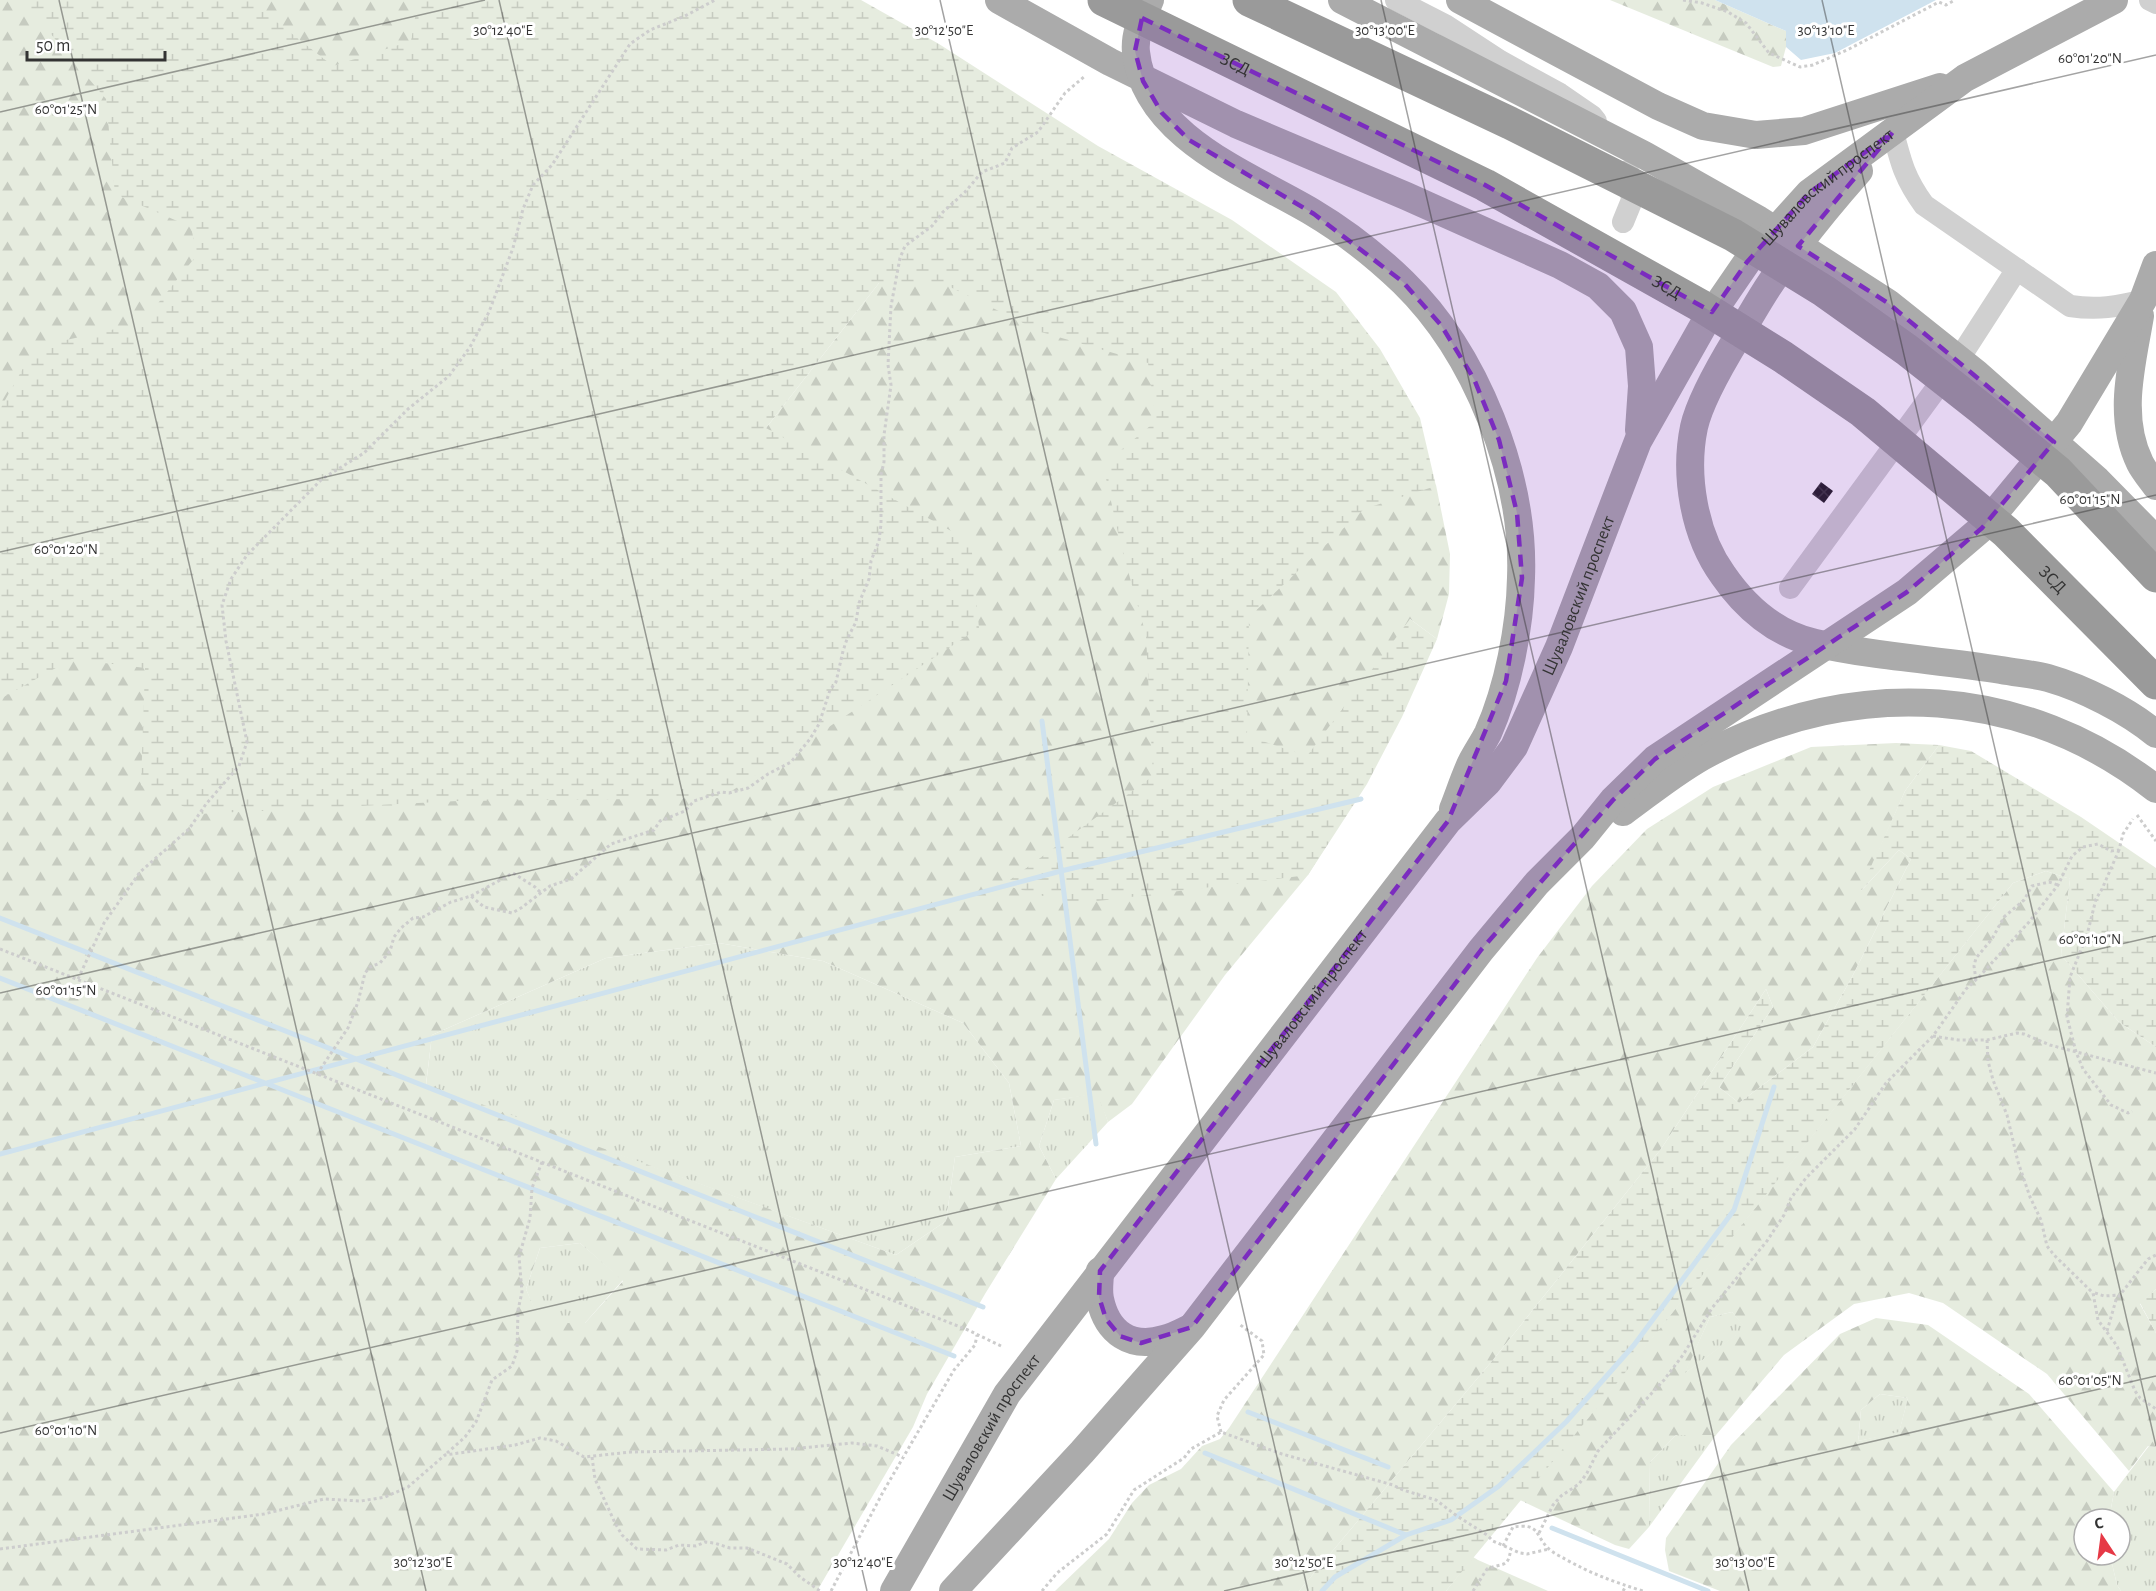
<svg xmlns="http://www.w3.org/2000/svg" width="2156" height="1591" font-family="'Alegreya Sans',sans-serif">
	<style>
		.grass { fill: url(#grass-tufts) }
		.forest { fill: url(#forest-firs); fill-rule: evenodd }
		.wetland { fill: url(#wetland-marsh) }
		.water { fill: #cfe2ee }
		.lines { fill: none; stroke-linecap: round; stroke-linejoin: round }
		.stream { stroke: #cfe2ee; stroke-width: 5 }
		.building { fill: url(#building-cross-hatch) }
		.path { stroke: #cdcdcd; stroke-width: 3; stroke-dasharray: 3 3; stroke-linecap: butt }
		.minor { stroke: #d0d0d0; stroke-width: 22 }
		.major { stroke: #ababab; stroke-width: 28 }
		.highway { stroke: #9a9a9a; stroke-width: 33 }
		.marked { fill: #7b2cbf; fill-opacity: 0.2; stroke: #7b2cbf; stroke-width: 4.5; stroke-dasharray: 12 8; stroke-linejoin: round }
		.ticks { fill: none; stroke: #333; stroke-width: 1.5; stroke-opacity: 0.45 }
		.labels { text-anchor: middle; stroke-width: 6; stroke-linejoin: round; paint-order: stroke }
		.street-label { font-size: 18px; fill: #333; stroke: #fff }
		.ticks-label { font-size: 15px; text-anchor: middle; fill: #333; stroke: #fff; stroke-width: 6; stroke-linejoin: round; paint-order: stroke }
	</style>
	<defs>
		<pattern id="grass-tufts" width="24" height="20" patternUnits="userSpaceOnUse" patternTransform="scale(1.5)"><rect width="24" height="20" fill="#e6ecdf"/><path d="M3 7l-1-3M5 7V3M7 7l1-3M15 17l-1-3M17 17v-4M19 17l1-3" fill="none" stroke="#c6cbc0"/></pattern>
		<pattern id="forest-firs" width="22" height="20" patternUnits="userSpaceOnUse" patternTransform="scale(1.5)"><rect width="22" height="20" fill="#e6ecdf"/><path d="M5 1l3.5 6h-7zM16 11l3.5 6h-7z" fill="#c6cbc0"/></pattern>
		<pattern id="wetland-marsh" width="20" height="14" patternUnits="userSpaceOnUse" patternTransform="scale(1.5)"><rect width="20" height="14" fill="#e6ecdf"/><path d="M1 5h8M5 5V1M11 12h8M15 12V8" fill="none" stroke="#c6cbc0"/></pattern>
		<pattern id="building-cross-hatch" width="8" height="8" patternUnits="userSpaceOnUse" patternTransform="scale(1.5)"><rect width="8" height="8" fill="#1a1a1a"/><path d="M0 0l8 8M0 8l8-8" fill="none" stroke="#333"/></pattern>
	</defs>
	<rect width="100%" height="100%" fill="#fff"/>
	<path class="grass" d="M719,943l104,18 140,62 46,60 12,63 -66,11 -9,64 -50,34 -470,-170 6,-50 174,-77z
		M1098,1093l10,29 -52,57 -17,-33 15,-46z
		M580,1243l43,37 -38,43h-45l-14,-34 14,-41z
		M1732,1312l14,16 -62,46 26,-57z
		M1880,1394l28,4 -9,35 -41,8 3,-31z
		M1676,1435h40l-67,92 1,-65z
		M2149,1446l7,1v144h-35l-4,-6 -7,-30h10v-36h-11l5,-27z"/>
	<path class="forest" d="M0,0h513l253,428 113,-145 39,-64 518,266 14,69 -1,40 -12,45 -27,-20 -79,219 -23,37 -83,100 -93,129 -24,18 -11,-28 -43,6 -15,46 17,33 -71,115 -58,100 -14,33 -96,164h-817zM719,943l104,18 140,62 46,60 12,63 -66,11 -9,64 -50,34 -470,-171 6,-49 174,-77zM580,1243l43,38 -38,42h-44l-15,-34 14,-41z
		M1610,0h105l71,31v16l-5,19 -8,1z
		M1896,743l43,2 -34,46 -44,100 38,-41 12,9 -58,116 -40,72 -74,56 -20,-16 54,-80 -7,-18 -105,160 -164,206 -198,236h-244l54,-52 23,-36 17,-18 32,-16 21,-23 18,-7 9,-11 308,-470 55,-72 55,-57 66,-42 98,-40z
		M2046,871l24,8 -9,76 58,67 37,25v242l-16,15 16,29v114l-8,-1 -19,25 -82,-97 -104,-71 -34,-10 -55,11 -70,51 -68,80h-40l-26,27 -1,65 -20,22 -14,-4 -95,-45 85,-103 408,-514zM1732,1312l13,16 -60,45 25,-56z
		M1876,1318l52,7 101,69 85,98 -5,27h-25v36h26l7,30 4,6h-401l-51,-20 -4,-21 1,-12 65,-93 109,-111zM1880,1394l28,4 -9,34 -41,9 3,-31z
		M1473,1557l5,3 70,31h-102z"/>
	<path class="wetland" d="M22,0h227l84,66 78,-25 7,-41h443l78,44 159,102 134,74 104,72 44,57 40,69 16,68 -72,23 -115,108 -2,119 60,20 103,-137 27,20 -35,78 -35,67 -59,91 -234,29 -71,-19 150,-109 -7,-141 -25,-89 -18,-81 53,-44 -8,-58 -107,-31 -101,-50 -61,1 -113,145 205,114 8,86 -258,170 -263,3 -260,13 -57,-29 4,-117 -73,-9 -72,40v-290l35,-62 107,-24 55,-68 -6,-28 -76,-33 -9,-95z
		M1939,745l32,6 110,66 75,51v179l-37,-25 -58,-67 9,-76 -24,-8 -33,12 -408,515 -159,193h-147l198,-236 164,-206 105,-160 7,18 -54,80 20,16 74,-56 40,-72 58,-116 -12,-9 -40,43 46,-102z
		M2156,1289v44l-16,-30z"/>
	<path class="water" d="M1715,0h221l-101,53 -34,7 -15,-13v-16z"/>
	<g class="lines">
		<path class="stream" d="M1042,721l54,423
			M0,918l983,389
			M0,978l954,378
			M0,1154l1061,-283 300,-72
			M1248,1412l140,55
			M1205,1453l201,82
			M1552,1528l156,63
			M1322,1591l13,-14 71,-42 45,-15 48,-34 67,-64 68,-77 100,-135 40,-123"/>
	</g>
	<path class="building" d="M1821,482l12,9 -9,12 -12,-9z"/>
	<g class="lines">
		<path class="path" d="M1683,0l19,3 26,9 18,11 23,30 31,14 13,-2 36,-16 90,-47 7,3 9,-5
			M2137,815l19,26
			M2119,850l-17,39 -6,10 -9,36 -17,42 -3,40 9,35 7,17 28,36 17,8 4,-2
			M471,896l42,-23 22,14 6,6
			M0,949l968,381 33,16
			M78,979l26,-56 36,-51 49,-43 17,-25 33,-38 8,-24 -21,-101 -4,-36 9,-26 16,-24 75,-76 42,-26 44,-44 41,-33 21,-29 19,-35 24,-64 10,-39 10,-24 19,-20 78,-121 20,-14 35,-14 30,-16
			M1976,980l-2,-14 2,-8 16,-19 12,-22 20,-17 8,-14 17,-4 9,3
			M1933,1036l25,4h29l30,-7 7,1 26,11 106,28
			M1987,1040l1,21 5,19 14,35 11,47 12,35 11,23 6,26 7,9 39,38 5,27 19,26 18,45 5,7 16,11
			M317,1074l31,-46 10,-26 7,-29 5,-6 10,-4 10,-12 4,-14 7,-9 12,-10 10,-1 28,-15 20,-6 13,11 28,6 9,-5 29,-22 21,-7 40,-35 43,-14 6,-9 25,-10 9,-10 27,-9 8,1 19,-5 20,-14 23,-12 19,-23 9,-15 11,-34 6,-8 7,-31 4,-12 9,-17 3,-19 10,-24 2,-18 8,-20 2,-17v-49l3,-13v-27l7,-50 -3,-20 3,-59 9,-48 5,-12 27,-20 11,-14 22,-20 17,-20 23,-9 7,-15 26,-16 27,-39 20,-17
			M2095,1293l9,3 15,-1
			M2107,1331l9,-31 32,-41 8,-4
			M1221,1432l-4,-16 7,-16 40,-45 -2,-14 -23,-17
			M447,1453l18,-16 11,-15 16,-42 20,-14 5,-15 1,-41 4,-18 -3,-35 11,-39 2,-30 10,-26
			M592,1457l3,22 20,44 7,12 15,14 29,1 13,-5 17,1 9,-4 9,1 16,5h17l40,16 13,13 20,14
			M1539,1533l14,-28 8,-9 18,-12 8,-11 11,-22 66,-71 19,-25 29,-47 55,-67 17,-26 7,-17 15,-20 49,-49 31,-46 47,-47 33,-47 13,-12 50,-55 29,-37 14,-29 11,-9 15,-3 13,7 8,-1 4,-16 10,-15
			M1503,1546l10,-19c28,-4 21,8 36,22 4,4 11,7 16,10 27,15 49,23 78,32
			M0,1549l264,-35 60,-15 37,2 24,-4 23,-10 37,-32 70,-10 25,-7 16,3 28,16 47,-5 160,-3 61,-6 25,3 26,11
			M831,1591l52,-99 71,-122 21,-25 2,-10
			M1042,1591l15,-18 50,-39 27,-44 50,-32 7,-9 30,-17 61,22 111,31 10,5 33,10 21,16 30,19 6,6 27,12 7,1 22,-5
			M1473,1591l14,-22c17,-7 21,0 24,-21
			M1623,1591l3,-5"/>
		<path class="minor" d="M1396,0l49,25 55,36 60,33 32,22 4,5
			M2150,0l6,3
			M1893,132c8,31 12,47 31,73l146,101c27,4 48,1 73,-6
			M1623,222l9,-22 -4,-29
			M1790,588l176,-240 51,-79"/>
		<g class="major">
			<path d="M999,0l111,62 126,62 170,72 154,69 38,21 25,25 16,36 3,39 -3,44"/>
			<path d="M1150,0c-7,16 -16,34 -14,52 9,85 112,122 176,160 32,19 64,44 91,70 73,71 122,194 118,296 -1,49 -13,110 -33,155 -5,10 -12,20 -17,30 -7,15 -12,31 -18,46"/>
			<path d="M1342,0l302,155 115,65 129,83 89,71 120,106 59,60"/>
			<path d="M1460,0l198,106 45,20 53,9 48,-4 136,-44"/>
			<path d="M1859,171c-31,35 -61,72 -87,110 -13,19 -23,38 -35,57 -14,23 -37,62 -43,89 -10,48 0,108 29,148 22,32 53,59 92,68 61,14 125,17 186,27 16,3 32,4 47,8 35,10 79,32 108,56"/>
			<path d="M2140,316c-8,48 -23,100 0,147 4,8 11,16 16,23"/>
			<path d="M1623,812c28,-20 55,-43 86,-59 147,-77 316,-67 447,36"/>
			<path d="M1100,1271c0,9 -2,19 0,28 7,34 31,50 64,40 9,-2 18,-7 26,-11"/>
			<path id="s1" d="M894,1591l113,-197 441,-573 40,-39 26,-35 45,-100 79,-206 65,-115 44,-64 62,-69 156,-115 149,-78"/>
			<path d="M953,1591l129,-139 110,-125 289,-377 56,-67 46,-46 30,-37 42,-41 252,-167 75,-64 87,-105 74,-123 13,-35"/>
		</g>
		<g class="highway">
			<path id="s2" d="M1104,0l381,185 216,121 82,51 80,55 143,120 150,151"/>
			<path d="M1249,0l261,123 223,112 91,56 83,59 75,59 76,63 98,104"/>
		</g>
	</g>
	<path class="marked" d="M1142,18l343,167 227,127 35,-50 62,-69 84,-61 -95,114 90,57 166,139 -72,86 -75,64 -252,167 -42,41 -132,150 -289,377 -51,16 -21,-7 -14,-17 -7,-22 1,-26 348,-450 58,-140 16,-103 -5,-65 -18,-73 -25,-61 -33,-54 -38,-43 -89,-68 -125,-74 -27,-27 -19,-32 -8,-30z"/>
	<path class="ticks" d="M59,0l367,1591M499,0l368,1591M940,0l368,1591M1381,0l368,1591M1822,0l334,1446M0,112l485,-112M0,552l2156,-497M0,993l2156,-498M0,1433l2156,-497M1224,1591l932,-215"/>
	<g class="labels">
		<g class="street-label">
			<text dy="6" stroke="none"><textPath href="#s2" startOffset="146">ЗСД</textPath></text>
			<text dy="6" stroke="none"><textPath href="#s1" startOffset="1700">Шуваловский проспект</textPath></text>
			<text dy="6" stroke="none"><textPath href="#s2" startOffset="632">ЗСД</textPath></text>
			<text dy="6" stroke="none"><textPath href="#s2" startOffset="1118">ЗСД</textPath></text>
			<text dy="6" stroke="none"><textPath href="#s1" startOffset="1214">Шуваловский проспект</textPath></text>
			<text dy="6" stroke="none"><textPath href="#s1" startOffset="726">Шуваловский проспект</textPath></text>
			<text dy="6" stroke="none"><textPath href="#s1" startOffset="190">Шуваловский проспект</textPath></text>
		</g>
	</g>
	<g class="ticks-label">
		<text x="503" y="35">30°12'40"E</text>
		<text x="944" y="35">30°12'50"E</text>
		<text x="1385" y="35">30°13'00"E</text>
		<text x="1826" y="35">30°13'10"E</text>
		<text x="2090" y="63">60°01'20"N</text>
		<text x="66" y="114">60°01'25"N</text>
		<text x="2090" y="504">60°01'15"N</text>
		<text x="66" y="554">60°01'20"N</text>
		<text x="2090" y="944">60°01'10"N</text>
		<text x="66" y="995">60°01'15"N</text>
		<text x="2090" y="1385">60°01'05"N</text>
		<text x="66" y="1435">60°01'10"N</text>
		<text x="423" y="1567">30°12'30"E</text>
		<text x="863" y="1567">30°12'40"E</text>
		<text x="1304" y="1567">30°12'50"E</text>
		<text x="1745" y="1567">30°13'00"E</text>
	</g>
	<g transform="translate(2102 1537) rotate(347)"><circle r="28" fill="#ffffff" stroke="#adadad" stroke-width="1.5"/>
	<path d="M0-4.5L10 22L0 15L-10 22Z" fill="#e63946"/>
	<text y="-9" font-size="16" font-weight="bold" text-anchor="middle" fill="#333333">С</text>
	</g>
	<path d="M27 51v9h138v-9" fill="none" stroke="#333333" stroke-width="3"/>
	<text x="36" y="51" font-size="18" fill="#333333" stroke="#ffffff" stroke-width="4.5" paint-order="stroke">50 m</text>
</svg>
